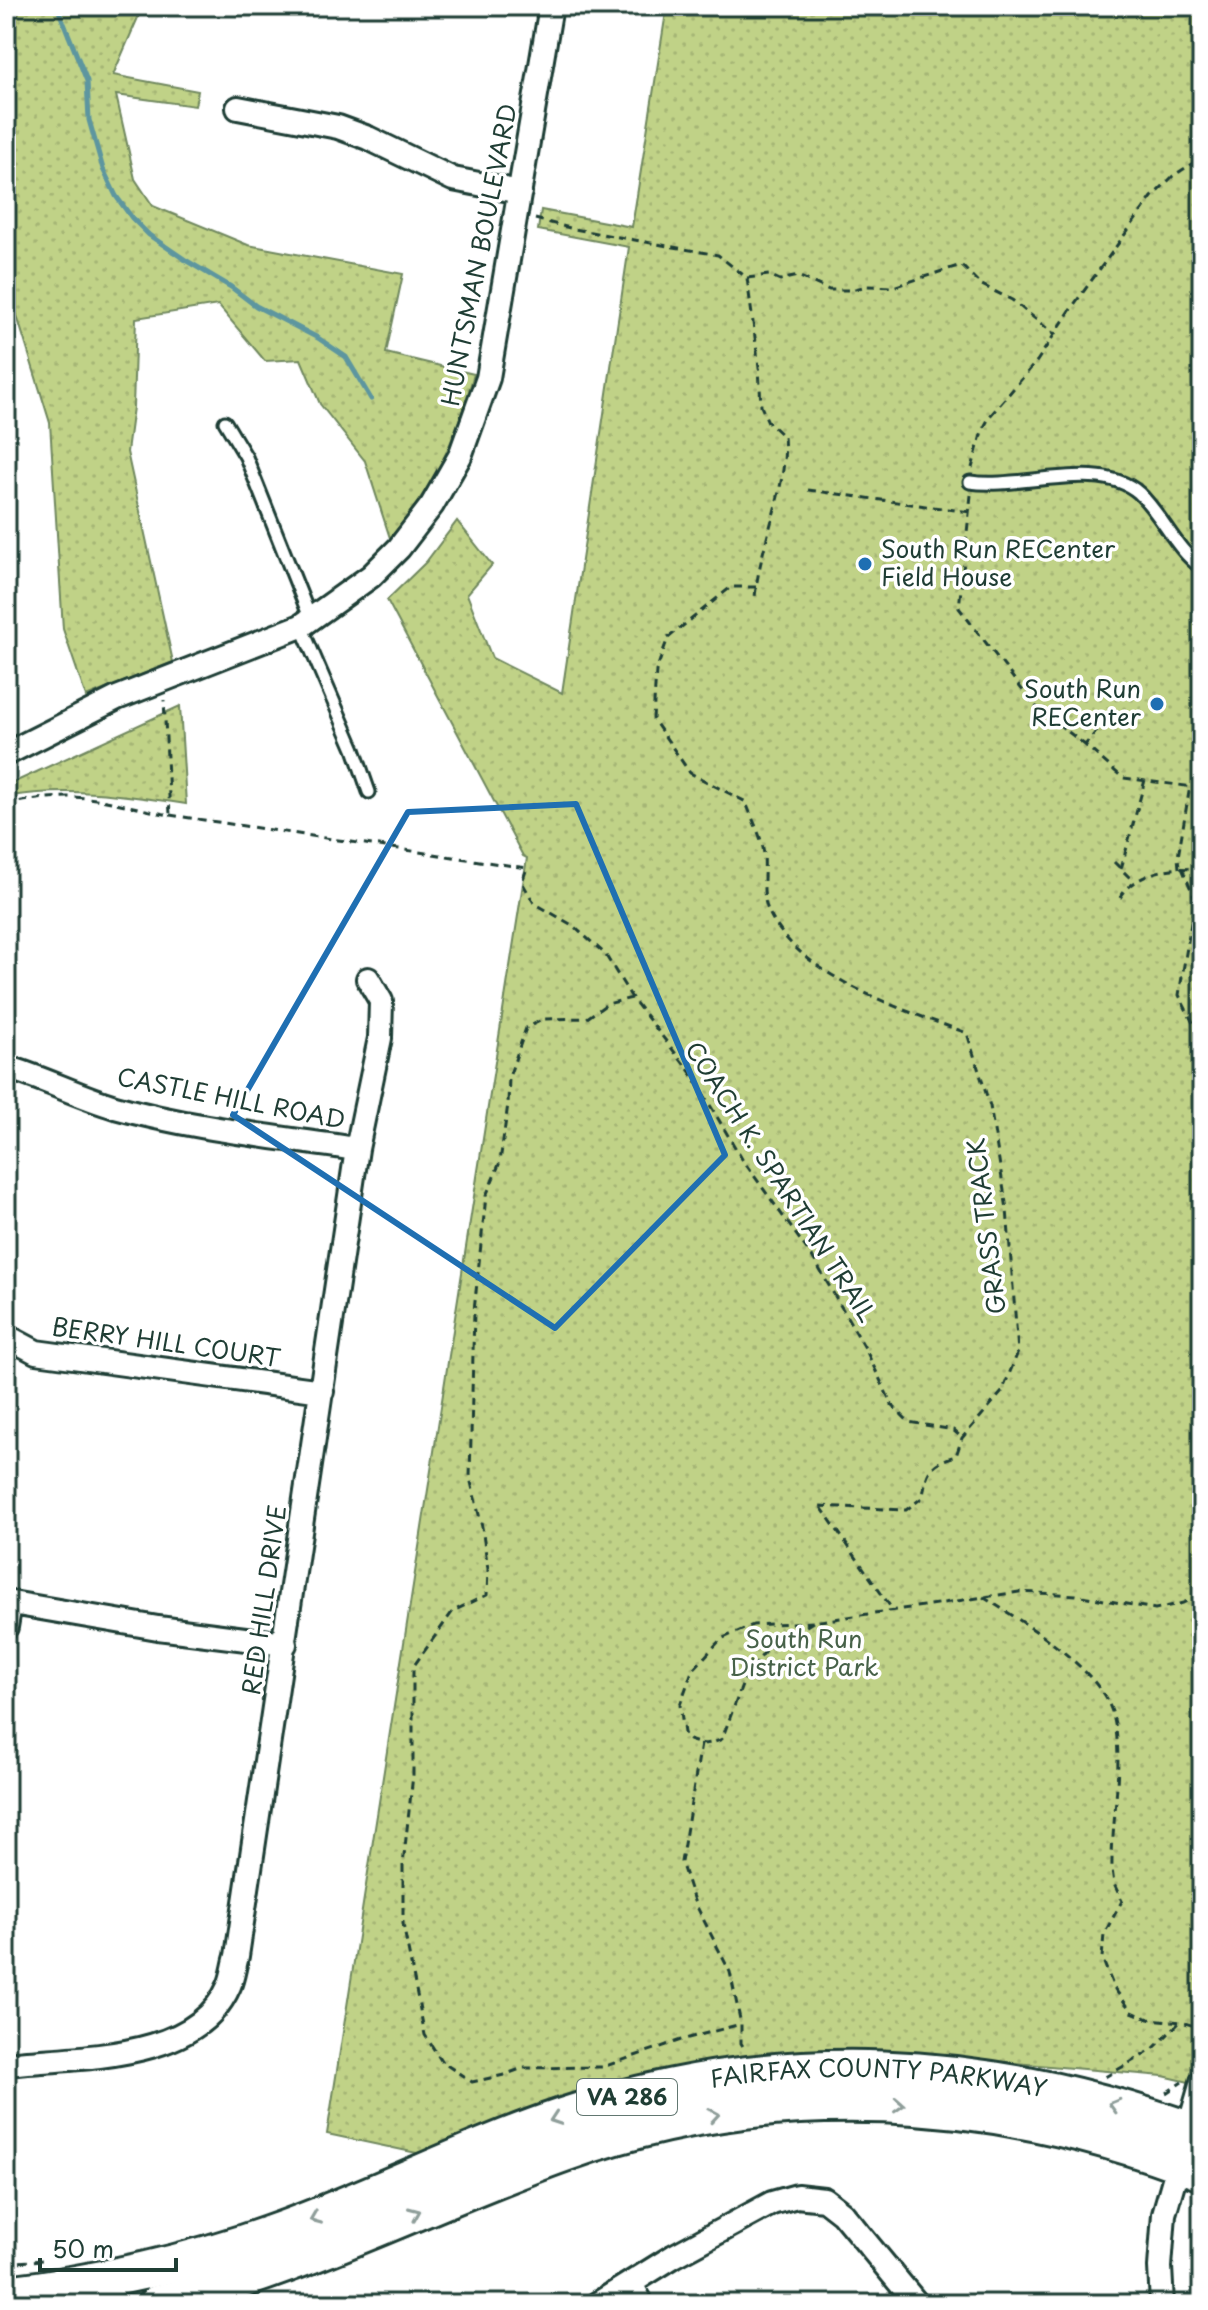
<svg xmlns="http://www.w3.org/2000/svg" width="1208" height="2310" font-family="'Playpen Sans',sans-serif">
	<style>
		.park { fill: url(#park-dots); stroke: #70885e; stroke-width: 2 }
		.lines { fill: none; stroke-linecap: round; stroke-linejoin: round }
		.stream { stroke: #5d969f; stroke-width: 5 }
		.service-casing { stroke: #1f3d34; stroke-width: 17 }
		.minor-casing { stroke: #1f3d34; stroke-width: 28 }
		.trunk-casing { stroke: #1f3d34; stroke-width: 42 }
		.path { stroke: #1f3d34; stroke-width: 3; stroke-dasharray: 8 6; stroke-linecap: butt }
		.service { stroke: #fff; stroke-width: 11 }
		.minor { stroke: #fff; stroke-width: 22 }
		.trunk { stroke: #fff; stroke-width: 36 }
		.oneway { stroke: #8f9e9a }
		.marked { fill: none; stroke: #1f6fb2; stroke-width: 6; stroke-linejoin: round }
		.poi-dot { fill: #1f6fb2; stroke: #fff; stroke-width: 3 }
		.labels { text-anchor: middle; stroke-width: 7; stroke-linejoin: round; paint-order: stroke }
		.shield { fill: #fff; stroke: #627771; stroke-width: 2 }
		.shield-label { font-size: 22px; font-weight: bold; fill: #1f3d34 }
		.street-label { font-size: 24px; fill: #1f3d34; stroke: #fff }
		.poi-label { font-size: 24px; fill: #1f3d34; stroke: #fff; text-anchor: start }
		.park-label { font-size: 24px; fill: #476249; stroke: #fff }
	</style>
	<defs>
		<pattern id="park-dots" width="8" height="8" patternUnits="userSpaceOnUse" patternTransform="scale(2)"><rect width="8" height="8" fill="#c0d287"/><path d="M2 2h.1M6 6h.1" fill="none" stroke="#a5b575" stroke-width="1.8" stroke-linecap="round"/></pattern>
	</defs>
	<rect width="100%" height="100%" fill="#fff"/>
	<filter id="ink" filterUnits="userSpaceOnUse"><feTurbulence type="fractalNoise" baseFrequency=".0125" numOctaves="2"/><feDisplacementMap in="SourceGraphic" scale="16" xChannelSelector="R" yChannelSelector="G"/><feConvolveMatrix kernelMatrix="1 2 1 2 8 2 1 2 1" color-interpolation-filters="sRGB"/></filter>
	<g filter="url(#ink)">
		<path class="park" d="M6,6h137l-30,69 85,16 -3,15 -79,-11 19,84 18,27 95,39 155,29 -17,79 88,21c-20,69 -37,109 -84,164l-25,-77 -45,-57 -19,-45 -36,2 -47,-56 -82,13 -3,89 -6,45 46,210 -87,35 -23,-68 -13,-206 -44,-143z
			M667,6h535v2079l-39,-9 -240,-21 -497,100 -99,-21 200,-1276 -4,-2 -136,-256 39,-38 31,-41 35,44 -25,29 25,64 70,35 67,-446 -91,-17 3,-20 91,17z
			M180,706l6,98c-60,-9 -120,-18 -180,-7v-11z"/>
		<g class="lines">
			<path class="stream" d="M57,6l30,75 2,39 14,49 13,27 16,22 17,17 38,26 44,26 25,19 62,32 28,19 25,42"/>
			<g class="service-casing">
				<path id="service" d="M225,422l21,35 65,163
					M970,482c49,8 130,-24 169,11 24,23 36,56 63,75
					M301,626l53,123 15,43"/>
			</g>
			<g class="minor-casing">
				<path id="minor" d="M238,108l100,19 30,11 85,41 67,13
					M6,754l111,-56 184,-72 70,-50 28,-28 33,-43 28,-49 28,-78 63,-372
					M6,1067c37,11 72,29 109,40 79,22 162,30 242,42
					M6,1336l30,16 286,39
					M6,1602l152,26 127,16
					M6,1627l4,-24
					M6,2064c70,-8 190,-1 223,-78 4,-9 5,-20 8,-30l120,-807 23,-111 1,-37 -13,-22
					M631,2284l11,20
					M597,2304l77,-48 98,-53 25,-7 27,3 18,14 75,91
					M1162,2304l-2,-37 4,-53 38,-132"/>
			</g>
			<g class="trunk-casing">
				<g id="trunk">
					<path id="s1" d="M6,2294c95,-11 189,-32 279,-65 93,-34 182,-80 277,-112 216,-73 427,-60 640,18"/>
					<path d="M157,2304c142,-34 270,-102 407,-151 207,-75 435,-61 638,19"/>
				</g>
			</g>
			<path class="path" d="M535,219l39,10 144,26 29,23 12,89 2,39 7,16 16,15c5,49 -25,109 -29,161
				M747,278l22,-3 11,5 18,-4 31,14h22l16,-4 26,1 68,-22 19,19 32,16 42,34
				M972,468l10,-37 8,-15 47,-55 36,-55 79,-109 21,-21 29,-19
				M808,490l162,22
				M971,495l-12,113 75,97 51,40
				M756,587h-25l-63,51 -12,33 -3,48 37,54 56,29c5,15 14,31 17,46 4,19 -3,44 5,62 29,66 135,100 199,123l23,73 17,103 11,143 -16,40 -40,46 -6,18c-26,7 -30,15 -33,41l-17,13 -86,-4
				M1115,709l-30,36 38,33 79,10
				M6,782l11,20
				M6,804c31,-6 64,-10 95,-4 23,4 46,11 69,15l-6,-115
				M170,815l357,53 -5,14 12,21 38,22 33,29 27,44 59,75 51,86 71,99 52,90 27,57 17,17 44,8 8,7
				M1114,862l20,20
				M1179,868l-1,-11 12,-71
				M1182,868l13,31 -16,96 23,46
				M1121,869l24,-89
				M1120,898c13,-24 57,-36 82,-26
				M632,998l-25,6 -20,14 -43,1 -18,9 -17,49 -1,27 -8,58 -14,34 -12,115 -4,167 12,49 6,42 -1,26 -34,16 -40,56v108l-10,90v59l22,111 17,27 30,20 32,-7 19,-7 80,-1 78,-27 60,-16
				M821,1507l71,102
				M983,1597c40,25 117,71 130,118 12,46 -2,106 -1,154l2,15 8,17 -18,33 -2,24 12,30 18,24 17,7 32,3 21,6
				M813,1622l-47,28 -22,30 -22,59c-12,6 -20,6 -33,1l-5,-7 -4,-28 12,-34 29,-32 32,-14 60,-3 206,-30 57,3 79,14 28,-6 19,-9
				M701,1744l-20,118 13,39 36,71 11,52v19l3,5
				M1105,2077l47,-27 27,-27
				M1166,2093l16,-11
				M6,2263l36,-3"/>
			<use href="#service" class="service"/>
			<use href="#minor" class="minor"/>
			<use href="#trunk" class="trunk"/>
		</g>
		<defs><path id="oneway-chevron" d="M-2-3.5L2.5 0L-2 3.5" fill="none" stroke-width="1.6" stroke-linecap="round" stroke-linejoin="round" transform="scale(2)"/></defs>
		<g class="oneway">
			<use href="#oneway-chevron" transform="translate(899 2105) rotate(3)"/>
			<use href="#oneway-chevron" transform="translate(1114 2105) rotate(-164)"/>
			<use href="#oneway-chevron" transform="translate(714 2115) rotate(-9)"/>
			<use href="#oneway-chevron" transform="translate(555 2119) rotate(161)"/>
			<use href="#oneway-chevron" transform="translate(415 2213) rotate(-23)"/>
			<use href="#oneway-chevron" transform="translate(315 2218) rotate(158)"/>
		</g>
	</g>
	<path class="marked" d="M576,804l149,351 -170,173 -322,-213 175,-303z"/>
	<g class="poi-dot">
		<circle cx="865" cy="564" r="8"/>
		<circle cx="1157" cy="704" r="8"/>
	</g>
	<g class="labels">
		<rect class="shield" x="577" y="2079" width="100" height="36" rx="6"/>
		<g class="shield-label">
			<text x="627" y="2105">VA 286</text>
		</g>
		<g class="street-label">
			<text transform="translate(480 255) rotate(-79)" y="8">HUNTSMAN BOULEVARD</text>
			<text transform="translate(231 1099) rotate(11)" y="8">CASTLE HILL ROAD</text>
			<text transform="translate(780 1182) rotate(57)" y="8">COACH K. SPARTIAN TRAIL</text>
			<text transform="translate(987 1226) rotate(-97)" y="8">GRASS TRACK</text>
			<text transform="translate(166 1343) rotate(8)" y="8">BERRY HILL COURT</text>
			<text transform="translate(265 1600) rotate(-82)" y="8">RED HILL DRIVE</text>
			<text dy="8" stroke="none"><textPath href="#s1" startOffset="908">FAIRFAX COUNTY PARKWAY</textPath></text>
		</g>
		<g class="poi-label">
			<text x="881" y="558">South Run RECenter<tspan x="881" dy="28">Field House</tspan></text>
			<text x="1141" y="698" text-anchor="end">South Run<tspan x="1141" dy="28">RECenter</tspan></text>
		</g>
		<g class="park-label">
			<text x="804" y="1648">South Run<tspan x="804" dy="28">District Park</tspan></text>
		</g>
	</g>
	<rect width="1208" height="2310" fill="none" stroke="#fff" stroke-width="32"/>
	<rect x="16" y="16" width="1176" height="2278" fill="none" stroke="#1f3d34" stroke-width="3" filter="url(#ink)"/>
	<path d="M40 2258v12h136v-12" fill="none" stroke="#1f3d34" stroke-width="4"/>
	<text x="52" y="2258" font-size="24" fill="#1f3d34" stroke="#ffffff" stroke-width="6" paint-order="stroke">50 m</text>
</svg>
